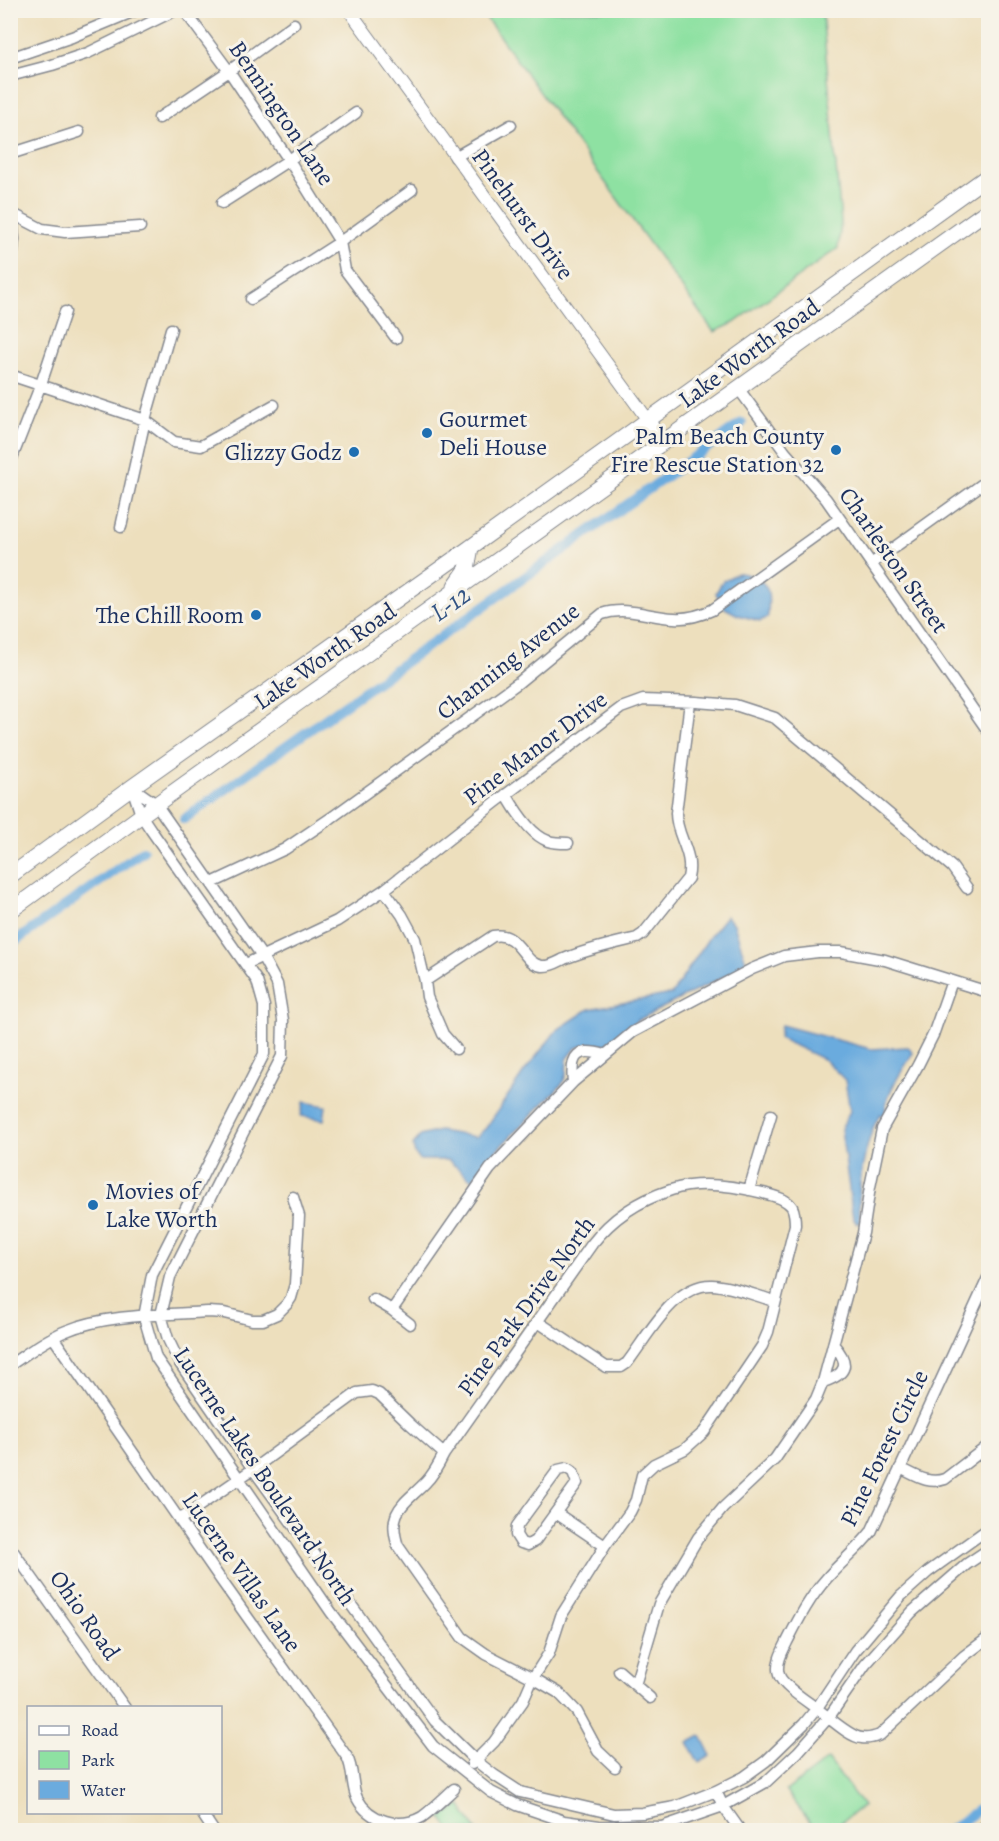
<svg xmlns="http://www.w3.org/2000/svg" width="999" height="1841" font-family="Alegreya,serif">
	<style>
		.green { fill: #8ee1a2; stroke: #548880; stroke-width: 1.5 }
		.water { fill: #6babde; stroke: #436d9e; stroke-width: 1.5 }
		.lines { fill: none; stroke-linecap: round; stroke-linejoin: round }
		.canal { stroke: #6babde; stroke-width: 10 }
		.minor-casing { stroke: #84878e; stroke-width: 13 }
		.tertiary-casing { stroke: #84878e; stroke-width: 14 }
		.primary-casing { stroke: #84878e; stroke-width: 17 }
		.minor { stroke: #fff; stroke-width: 10 }
		.tertiary { stroke: #fff; stroke-width: 12 }
		.primary { stroke: #fff; stroke-width: 15 }
		.poi-dot { fill: #1f6fb2; stroke: #f7f3e8; stroke-width: 2 }
		.labels { text-anchor: middle; stroke-width: 6; stroke-linejoin: round; paint-order: stroke }
		.street-label { font-size: 24px; fill: #1b2f5e; stroke: #f7f3e8 }
		.poi-label { font-size: 24px; fill: #1b2f5e; stroke: #f7f3e8; text-anchor: end }
		.water-label { font-size: 26px; font-style: italic; fill: #335484; stroke: #f7f3e8 }
	</style>
	<rect width="100%" height="100%" fill="#f7f3e8"/>
	<filter id="ink" filterUnits="userSpaceOnUse"><feTurbulence type="fractalNoise" baseFrequency=".0167" numOctaves="2"/><feDisplacementMap in="SourceGraphic" scale="12" xChannelSelector="R" yChannelSelector="G"/><feConvolveMatrix kernelMatrix="1 2 1 2 8 2 1 2 1" color-interpolation-filters="sRGB"/></filter>
	<filter id="wash" filterUnits="userSpaceOnUse"><feTurbulence type="fractalNoise" baseFrequency=".008" numOctaves="4" result="noise"/><feDisplacementMap in="SourceGraphic" scale="24" xChannelSelector="R" yChannelSelector="G"/><feGaussianBlur stdDeviation="1.35" result="paint"/><feColorMatrix in="noise" values="0 0 0 0 0 0 0 0 0 0 0 0 0 0 0 0 0 1.4 0 .05"/><feComposite in="paint" operator="in"/></filter>
	<g filter="url(#wash)">
		<rect width="100%" height="100%" fill="#eddfbd"/>
		<path class="green" d="M481,11h341l19,211 -3,26 -104,75 -20,9z
			M828,1759l35,47 -33,24h-14l-30,-39z
			M460,1805l17,25h-27l-9,-13z"/>
		<path class="water" d="M737,573c10,0 26,6 30,16 3,8 1,18 1,26l-1,3 -7,3 -22,-6 -15,-8 -7,-14 6,-11z
			M726,916l8,8 13,41 -109,55 -32,25h-21l-9,3 -9,11 -1,15 -3,9 -67,68 -24,29 -24,-20h-28l-5,-6 -2,-8 7,-10 19,-5 37,6 10,-9 38,-56 33,-42 32,-21 83,-15 38,-58z
			M781,1025l90,24 37,-2 5,6c-11,19 -29,41 -28,63l-5,-2c-15,26 -25,78 -19,108l-4,2 -4,-6 -12,-89 9,-18 -5,-31 -20,-20 -46,-22z
			M304,1102l22,4 -2,14 -23,-4z
			M701,1736l10,20 -12,7 -11,-20z"/>
		<g class="lines">
			<path class="canal" d="M184,819l558,-396
				M10,945l133,-94
				M950,1830l38,-27"/>
		</g>
	</g>
	<g filter="url(#ink)">
		<g class="lines">
			<g class="minor-casing">
				<path id="minor" d="M184,10l45,61 60,89 51,82 5,28 51,68
					M10,58l62,-21 65,-27
					M10,76l42,-11 36,-12 88,-43
					M159,118l70,-47 65,-47
					M10,154l69,-22
					M455,157l56,-32
					M10,194l4,45 -4,40
					M222,203l67,-43 67,-47
					M13,214l29,15 23,3 75,-5
					M251,299l89,-57 72,-52
					M10,375l135,45 29,22 27,4 73,-41
					M738,388l47,64 41,47 162,232
					M10,463l31,-79 24,-72
					M121,527l24,-107 26,-91
					M871,564l117,-84
					M132,787l9,28 10,15 106,151 7,25v48l-112,221 -8,42 12,41 175,254 102,134 58,46 26,13 47,16 35,5 63,1 61,-21 43,-24 32,-30 31,-35 36,-52 47,-53 55,-48 21,-14
					M132,787l24,17 106,152 15,28 6,36 -1,36 -112,221 -9,38 7,24 11,23 74,107 182,252 40,39 19,15 26,17 94,22 28,-1 33,-6 41,-16 28,-14 22,-16 38,-37 13,-16 38,-57 46,-55 27,-24 60,-43
					M506,794c9,16 25,41 42,47 6,2 14,2 20,2
					M212,883l73,-34 46,-31 187,-135 84,-69c24,-8 48,3 72,4 14,1 25,-2 38,-8l127,-91
					M384,890l18,25 13,24 10,42 2,16 16,37 13,15
					M246,964l91,-43 47,-31 112,-88 125,-94 22,-8 53,2 39,3 40,13 177,149 15,21
					M425,981l68,-45c27,-5 29,28 49,30 8,1 16,-4 22,-7 24,-10 48,-15 73,-21l6,-4 45,-56c6,-26 -12,-41 -12,-65l14,-111
					M573,1082c-3,-28 5,-35 32,-27
					M749,1190l22,-75
					M988,1278l-117,254c-13,17 -30,30 -44,46 -17,19 -28,40 -39,62 -5,10 -13,24 -9,35 4,12 31,28 41,36 11,8 30,26 42,27 6,1 13,-1 18,-3l84,-79 24,-18
					M373,1299l19,11 98,-141 83,-87 60,-50 119,-63 32,-13 34,-4h23l44,8 103,32
					M392,1310l18,14
					M538,1322l68,45h15l6,-4c21,-27 47,-79 85,-78 21,1 44,11 63,16
					M53,1337l168,243 126,177c7,13 4,28 10,41 12,23 42,32 65,19 11,-8 22,-19 32,-28
					M10,1365c18,-12 36,-26 56,-34 41,-17 98,-16 142,-19l16,1 28,7h11l14,-6 10,-10 4,-6 4,-14 4,-68 -6,-19
					M823,1382c25,-8 27,-19 10,-38
					M567,1468l6,4 4,11 -42,58 -7,4 -7,-2 -5,-8 1,-9 41,-56z
					M900,1468c15,7 28,17 45,11l43,-33
					M556,1513l49,33
					M179,1520l74,-51 104,-76 15,-2 7,3 31,30 34,30
					M10,1547l115,161
					M619,1671l16,14
					M650,1698l-15,-13 24,-81 39,-66 25,-30 52,-49 41,-60 7,-17 40,-149 7,-46 12,-58 36,-64 15,-30 19,-54
					M472,1764l22,-22 29,-41 10,-23 16,-25 12,-37 44,-70 25,-34 6,-12 6,-25 12,-11 31,-15 19,-17 58,-86 6,-14 27,-107c0,-6 0,-12 -3,-18 -6,-9 -19,-11 -29,-14 -28,-7 -63,-13 -92,-3 -31,10 -59,28 -79,54l-148,210c-5,10 -10,20 -18,28 -21,22 -40,28 -28,64l64,91 24,17 47,24 26,15 18,19 21,39 17,16
					M716,1791l7,15 17,24
					M201,1812l12,18
					M980,1830l8,-6"/>
			</g>
			<g class="tertiary-casing">
				<path id="tertiary" d="M349,10l315,432"/>
			</g>
			<g class="primary-casing">
				<path id="primary" d="M455,586l12,-17 4,-22
					M10,876l122,-89 339,-240 517,-371
					M10,911l155,-113 823,-588"/>
			</g>
			<use href="#minor" class="minor"/>
			<use href="#tertiary" class="tertiary"/>
			<use href="#primary" class="primary"/>
		</g>
	</g>
	<g class="poi-dot">
		<circle cx="427" cy="433" r="6"/>
		<circle cx="836" cy="450" r="6"/>
		<circle cx="354" cy="452" r="6"/>
		<circle cx="256" cy="615" r="6"/>
		<circle cx="93" cy="1205" r="6"/>
	</g>
	<g class="labels">
		<g class="street-label">
			<text transform="translate(282 113) rotate(56)" y="8">Bennington Lane</text>
			<text transform="translate(523 214) rotate(54)" y="8">Pinehurst Drive</text>
			<text transform="translate(749 353) rotate(-36)" y="8">Lake Worth Road</text>
			<text transform="translate(894 560) rotate(55)" y="8">Charleston Street</text>
			<text transform="translate(325 656) rotate(-35)" y="8">Lake Worth Road</text>
			<text transform="translate(508 661) rotate(-38)" y="8">Channing Avenue</text>
			<text transform="translate(535 748) rotate(-37)" y="8">Pine Manor Drive</text>
			<text transform="translate(526 1306) rotate(-54)" y="8">Pine Park Drive North</text>
			<text transform="translate(884 1448) rotate(-64)" y="8">Pine Forest Circle</text>
			<text transform="translate(265 1476) rotate(56)" y="8">Lucerne Lakes Boulevard North</text>
			<text transform="translate(242 1572) rotate(55)" y="8">Lucerne Villas Lane</text>
			<text transform="translate(85 1615) rotate(55)" y="8">Ohio Road</text>
		</g>
		<g class="poi-label">
			<text x="439" y="427" text-anchor="start">Gourmet<tspan x="439" dy="28">Deli House</tspan></text>
			<text x="824" y="444">Palm Beach County<tspan x="824" dy="28">Fire Rescue Station 32</tspan></text>
			<text x="342" y="460">Glizzy Godz</text>
			<text x="244" y="623">The Chill Room</text>
			<text x="105" y="1199" text-anchor="start">Movies of<tspan x="105" dy="28">Lake Worth</tspan></text>
		</g>
		<g class="water-label">
			<text transform="translate(450 603) rotate(-35)" y="9">L-12</text>
		</g>
	</g>
	<rect width="999" height="1841" fill="none" stroke="#f7f3e8" stroke-width="36"/>
	<rect x="27" y="1706" width="195" height="108" fill="#f7f3e8" stroke="#9fa5b1" stroke-width="1.5"/>
	<rect x="39" y="1726" width="30" height="9" fill="#ffffff" stroke="#9fa5b1" stroke-width="1.5"/>
	<text x="81" y="1736" font-size="18" fill="#1b2f5e">Road</text>
	<rect x="39" y="1751" width="30" height="18" fill="#8ee1a2" stroke="#9fa5b1" stroke-width="1.5"/>
	<text x="81" y="1766" font-size="18" fill="#1b2f5e">Park</text>
	<rect x="39" y="1781" width="30" height="18" fill="#6babde" stroke="#9fa5b1" stroke-width="1.5"/>
	<text x="81" y="1796" font-size="18" fill="#1b2f5e">Water</text>
</svg>
